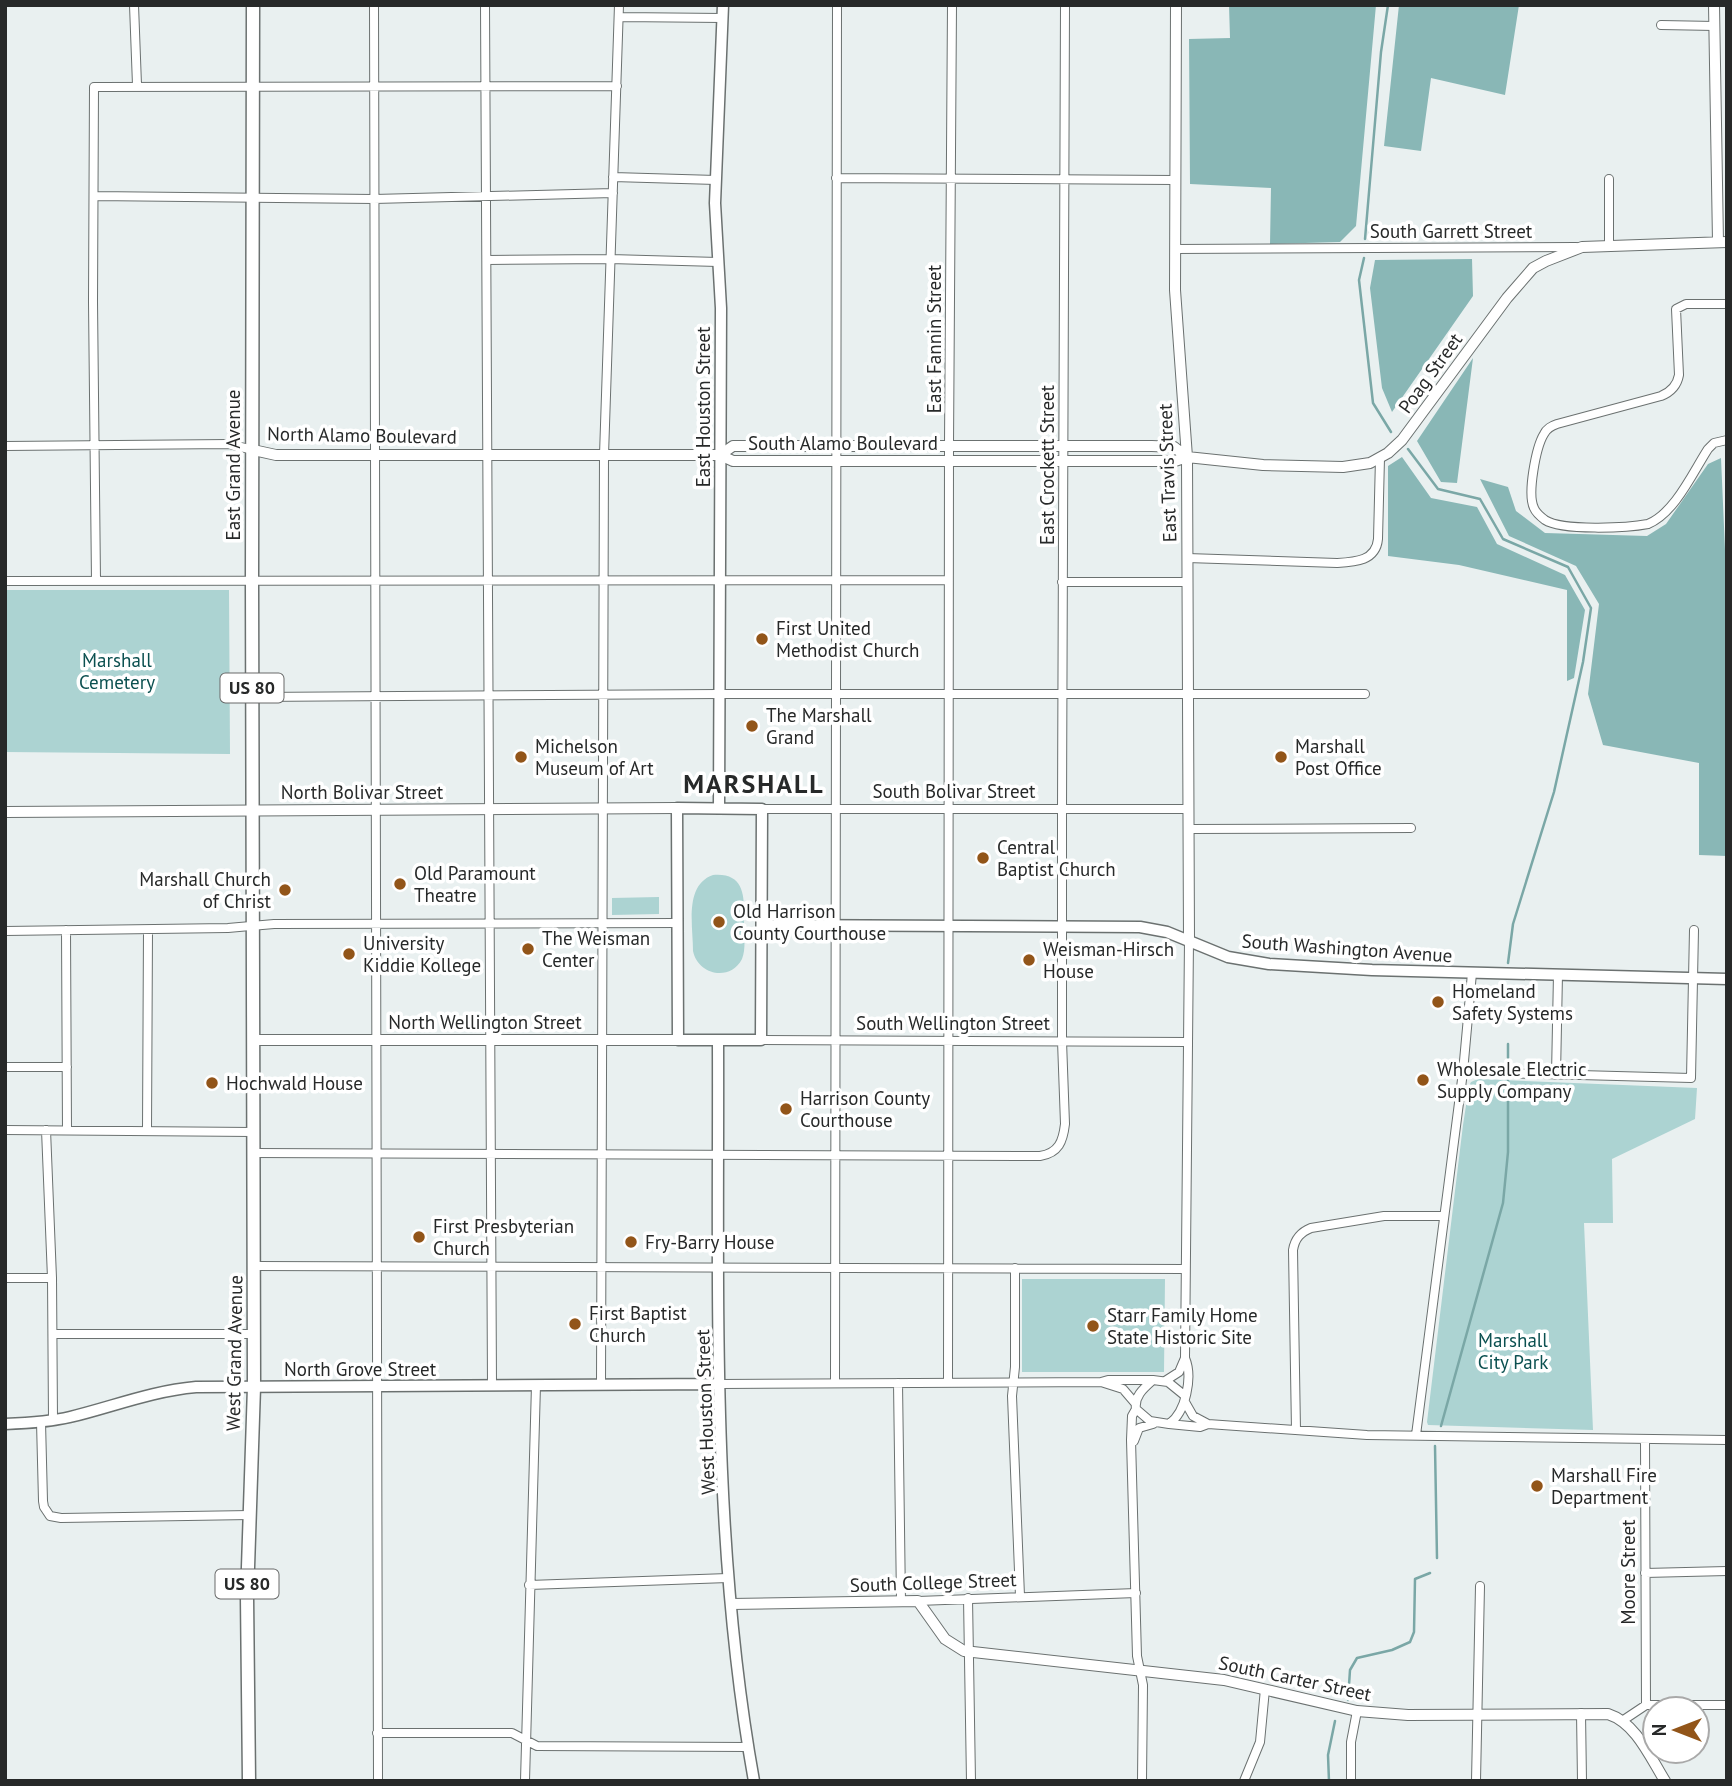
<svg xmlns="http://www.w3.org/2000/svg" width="1732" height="1786" font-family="'PT Sans',sans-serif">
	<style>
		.green { fill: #acd3d2 }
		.forest { fill: #89b7b6 }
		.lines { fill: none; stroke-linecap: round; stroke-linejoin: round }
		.stream { stroke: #7aa7a6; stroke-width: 2.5 }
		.minor-casing { stroke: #6b7170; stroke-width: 10 }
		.tertiary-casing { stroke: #6b7170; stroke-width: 12 }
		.secondary-casing { stroke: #6b7170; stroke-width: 13 }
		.trunk-casing { stroke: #6b7170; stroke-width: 15 }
		.minor { stroke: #fff; stroke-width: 8 }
		.tertiary { stroke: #fff; stroke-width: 10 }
		.secondary { stroke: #fff; stroke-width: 10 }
		.trunk { stroke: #fff; stroke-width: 12 }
		.poi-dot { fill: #925519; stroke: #fff; stroke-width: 2.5 }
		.labels { text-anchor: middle; stroke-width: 7; stroke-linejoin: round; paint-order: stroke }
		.shield { fill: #fff; stroke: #686969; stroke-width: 2 }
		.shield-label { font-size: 18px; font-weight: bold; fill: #272929 }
		.street-label { font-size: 19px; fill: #272929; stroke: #fff }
		.poi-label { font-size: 19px; fill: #272929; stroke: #fff; text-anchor: start }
		.park-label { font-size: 19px; fill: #0b5050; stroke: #fff }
		.district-label { font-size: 26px; font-weight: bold; letter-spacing: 2px; fill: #272929; stroke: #fff }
	</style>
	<rect width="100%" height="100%" fill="#e9f0f0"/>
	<path class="green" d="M5,590h224l1,164 -225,-2z
		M713,875c35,-3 31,27 31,51 0,10 2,23 -2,33 -12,23 -44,16 -49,-8 0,-25 -9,-66 20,-76z
		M659,897v17l-47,1v-17z
		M1478,1079l219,9 -2,31 -83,40 1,64h-29l9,207 -165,-5 -1,-3 36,-297 6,-39 2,-4z
		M1022,1279h143l-1,93h-142z"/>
	<path class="forest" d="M1229,5h147l-20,221 -16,16 -70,2 1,-56 -81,-4 -1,-145 41,-1z
		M1399,5h120l-14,90 -74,-17 -10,73 -37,-5z
		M1472,259l1,37 -81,116 -10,-24 -12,-100 5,-28z
		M1473,358l-16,125 -16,-1 -24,-41z
		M1402,457l29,41 46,9 20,37 68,31 20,35 -11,68 -7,3v-91l-108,-25 -71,-9v-90z
		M1721,458l6,137v261l-28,-1v-92l-96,-18 -15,-51 11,-90 -23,-38 -67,-30 -29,-57 28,8 8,24 29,22 102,3 19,-12 42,-60z"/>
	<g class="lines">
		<path class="stream" d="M1365,239l16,-187 7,-47
			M1364,258l-5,22 14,123 18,29
			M1408,449l30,40 42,10 23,40 65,28 23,41 -8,54 -29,130 -41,132 -5,39
			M1508,1044v14
			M1441,1426l62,-223 5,-51v-71
			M1435,1446l2,112
			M1348,1700l2,-30 7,-12 35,-8 18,-8 4,-10 1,-53 15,-6
			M1329,1781l-1,-26 7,-34"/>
		<g class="minor-casing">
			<path id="minor" d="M134,5l3,80
				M374,5l4,1776
				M485,5l7,1380
				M619,17l104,1
				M1661,25l54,1
				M613,177l103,3
				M836,178l339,2
				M1609,179v66
				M94,196l280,3 239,-6
				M1175,249l401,-2
				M487,260l123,-1 108,3
				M1727,304h-41l-10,5 3,66c-2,11 -8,17 -18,21l-104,28c-6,2 -10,4 -13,10 -8,13 -17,60 -10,74 2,5 7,9 11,12 17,11 82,8 103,4 27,-11 45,-52 60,-75l6,-6 13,-3
				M5,446l224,-2 24,6
				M1187,558l150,5c18,-1 39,-2 41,-24l2,-81
				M5,581l943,-1
				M96,581l-3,-279 1,-215 523,-1
				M1062,582h125
				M252,697l467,-3h646
				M762,809h427
				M1189,829l222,-1
				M66,930l1,200
				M5,931l223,-3 46,-4 404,-1
				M761,1040l427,2
				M5,1067h62
				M1463,1072l228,6 3,-148
				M1556,1075l2,-101
				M5,1130l248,2
				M46,1130l6,148 1,142
				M147,1131l1,-201
				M253,1153l787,3c19,-3 23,-15 25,-32l-3,-83v-232l3,-804
				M254,1266l931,3
				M1015,1268v99l-3,29 8,200
				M5,1278h47
				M53,1334h201
				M1165,1381l14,-9 6,-14
				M835,1383l2,-1378
				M898,1383l3,218
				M948,1383l1,-938 3,-440
				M720,1384l381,-2
				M601,1385l3,-930 15,-450
				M1184,1395l-16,-13 -15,-2c-9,8 -19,16 -17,29l14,12 19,3c17,-12 24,-47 16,-66l4,-418
				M1185,1402l8,14 15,8
				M1135,1403l-12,-14 -22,-7 7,-2h45
				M1136,1409l-4,7 -1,24 6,216 6,29 -1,96
				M41,1422l2,79 1,6 6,9 11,2 189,-3
				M1169,1424l31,3 8,-3 159,11 360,5
				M1296,1430l-3,-180c2,-12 8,-18 18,-22l73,-12h60
				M1416,1435l47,-363 9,-99
				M1645,1440l1,265
				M1134,1441l5,-13 14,-4
				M1645,1573l82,-2
				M529,1585l199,-7
				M968,1598l3,183
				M918,1601l218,-8
				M1581,1713l1,68
				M1622,1721l24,-16h81
				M377,1733h135l25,13 211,1
				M525,1781l11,-396
				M1244,1781l16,-39 5,-53
				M1351,1781v-39l6,-31
				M1476,1781l4,-195"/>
		</g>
		<g class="tertiary-casing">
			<path id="tertiary" d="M1176,5l-1,285 12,167 2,483
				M1714,5l4,237
				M253,450l23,5h444l13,6h442l12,-4 76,8 80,2 27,-4 18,-10 14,-13 105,-142 26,-30 13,-7 36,-14 145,-5
				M720,455l13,-9h419l22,1 13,10
				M5,812l672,-4
				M253,1040h425
				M731,1604l187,-3 27,38 19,12 260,29 133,31 51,4 200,-1c28,9 42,43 57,67"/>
		</g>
		<g class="secondary-casing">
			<path id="secondary" d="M677,808l85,1 -1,231h-83z
				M719,808l2,-500 -6,-105 8,-198
				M762,925l378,2 27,5 61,25 41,7 103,6 355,9
				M718,1040c1,246 -8,497 36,741
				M5,1424c22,-1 44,-2 65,-7 42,-10 81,-26 126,-30l524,-3"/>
		</g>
		<g class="trunk-casing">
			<path id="trunk" d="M249,1781l-2,-184 7,-210 -2,-806 1,-576"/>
		</g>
		<use href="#minor" class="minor"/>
		<use href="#tertiary" class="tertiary"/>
		<use href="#secondary" class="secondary"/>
		<use href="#trunk" class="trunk"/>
	</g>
	<g class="poi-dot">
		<circle cx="762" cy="639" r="7"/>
		<circle cx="752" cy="726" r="7"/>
		<circle cx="521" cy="757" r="7"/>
		<circle cx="1281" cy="757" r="7"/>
		<circle cx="983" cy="858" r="7"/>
		<circle cx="400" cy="884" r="7"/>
		<circle cx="285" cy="890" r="7"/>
		<circle cx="719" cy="922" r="7"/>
		<circle cx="528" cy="949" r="7"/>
		<circle cx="349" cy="954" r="7"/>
		<circle cx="1029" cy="960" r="7"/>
		<circle cx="1438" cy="1002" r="7"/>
		<circle cx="1423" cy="1080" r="7"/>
		<circle cx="212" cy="1083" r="7"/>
		<circle cx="786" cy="1109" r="7"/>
		<circle cx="419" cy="1237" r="7"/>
		<circle cx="631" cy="1242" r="7"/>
		<circle cx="575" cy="1324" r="7"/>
		<circle cx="1093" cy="1326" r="7"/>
		<circle cx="1537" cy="1486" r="7"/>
	</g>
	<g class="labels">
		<g class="shield">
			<rect x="220.5" y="673.5" width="63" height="29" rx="5"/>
			<rect x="215.5" y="1569.5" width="63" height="29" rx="5"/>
		</g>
		<g class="shield-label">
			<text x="252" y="694">US 80</text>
			<text x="247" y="1590">US 80</text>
		</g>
		<g class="street-label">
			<text x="1451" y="238">South Garrett Street</text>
			<text transform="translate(934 339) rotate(-90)" y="7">East Fannin Street</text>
			<text transform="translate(1430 373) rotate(-54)" y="7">Poag Street</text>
			<text transform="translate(703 407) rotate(-90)" y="7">East Houston Street</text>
			<text transform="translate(362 435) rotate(1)" y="7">North Alamo Boulevard</text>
			<text x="843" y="450">South Alamo Boulevard</text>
			<text transform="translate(233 465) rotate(-90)" y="7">East Grand Avenue</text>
			<text transform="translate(1047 465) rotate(-90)" y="7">East Crockett Street</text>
			<text transform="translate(1167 473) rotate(-92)" y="7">East Travis Street</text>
			<text x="954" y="798">South Bolivar Street</text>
			<text x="362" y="799">North Bolivar Street</text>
			<text transform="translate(1347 948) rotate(4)" y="7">South Washington Avenue</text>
			<text x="485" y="1029">North Wellington Street</text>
			<text x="953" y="1030">South Wellington Street</text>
			<text transform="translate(234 1353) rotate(-89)" y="7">West Grand Avenue</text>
			<text x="360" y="1376">North Grove Street</text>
			<text transform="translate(705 1412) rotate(-92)" y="7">West Houston Street</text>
			<text transform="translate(1628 1572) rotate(-90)" y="7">Moore Street</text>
			<text transform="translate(933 1582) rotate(-2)" y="7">South College Street</text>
			<text transform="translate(1295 1678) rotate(12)" y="7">South Carter Street</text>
		</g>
		<g class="poi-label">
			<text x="776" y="635">First United<tspan x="776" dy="22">Methodist Church</tspan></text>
			<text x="766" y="722">The Marshall<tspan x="766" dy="22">Grand</tspan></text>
			<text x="535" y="753">Michelson<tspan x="535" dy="22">Museum of Art</tspan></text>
			<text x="1295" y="753">Marshall<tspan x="1295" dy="22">Post Office</tspan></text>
			<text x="997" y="854">Central<tspan x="997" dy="22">Baptist Church</tspan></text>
			<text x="414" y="880">Old Paramount<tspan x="414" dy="22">Theatre</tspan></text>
			<text x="271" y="886" text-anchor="end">Marshall Church<tspan x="271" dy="22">of Christ</tspan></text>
			<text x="733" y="918">Old Harrison<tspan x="733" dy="22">County Courthouse</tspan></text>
			<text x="542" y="945">The Weisman<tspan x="542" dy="22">Center</tspan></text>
			<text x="363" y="950">University<tspan x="363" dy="22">Kiddie Kollege</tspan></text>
			<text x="1043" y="956">Weisman-Hirsch<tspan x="1043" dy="22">House</tspan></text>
			<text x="1452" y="998">Homeland<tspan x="1452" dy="22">Safety Systems</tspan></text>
			<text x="1437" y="1076">Wholesale Electric<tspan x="1437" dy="22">Supply Company</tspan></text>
			<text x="226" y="1090">Hochwald House</text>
			<text x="800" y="1105">Harrison County<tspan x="800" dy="22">Courthouse</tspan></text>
			<text x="433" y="1233">First Presbyterian<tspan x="433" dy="22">Church</tspan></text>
			<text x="645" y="1249">Fry-Barry House</text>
			<text x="589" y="1320">First Baptist<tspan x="589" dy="22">Church</tspan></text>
			<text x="1107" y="1322">Starr Family Home<tspan x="1107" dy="22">State Historic Site</tspan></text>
			<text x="1551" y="1482">Marshall Fire<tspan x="1551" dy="22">Department</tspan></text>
		</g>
		<g class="park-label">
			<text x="117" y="667">Marshall<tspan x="117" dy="22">Cemetery</tspan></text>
			<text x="1513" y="1347">Marshall<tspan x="1513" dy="22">City Park</tspan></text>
		</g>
		<g class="district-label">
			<text x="754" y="793">MARSHALL</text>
		</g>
	</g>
	<rect width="1732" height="1786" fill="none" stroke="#272929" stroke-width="14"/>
	<g transform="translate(1676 1730) rotate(270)"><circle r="33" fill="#ffffff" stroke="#a9a9a9" stroke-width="2"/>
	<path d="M0-5L12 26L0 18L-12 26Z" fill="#925519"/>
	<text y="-10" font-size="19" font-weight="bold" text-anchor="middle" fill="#272929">N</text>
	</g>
</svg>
